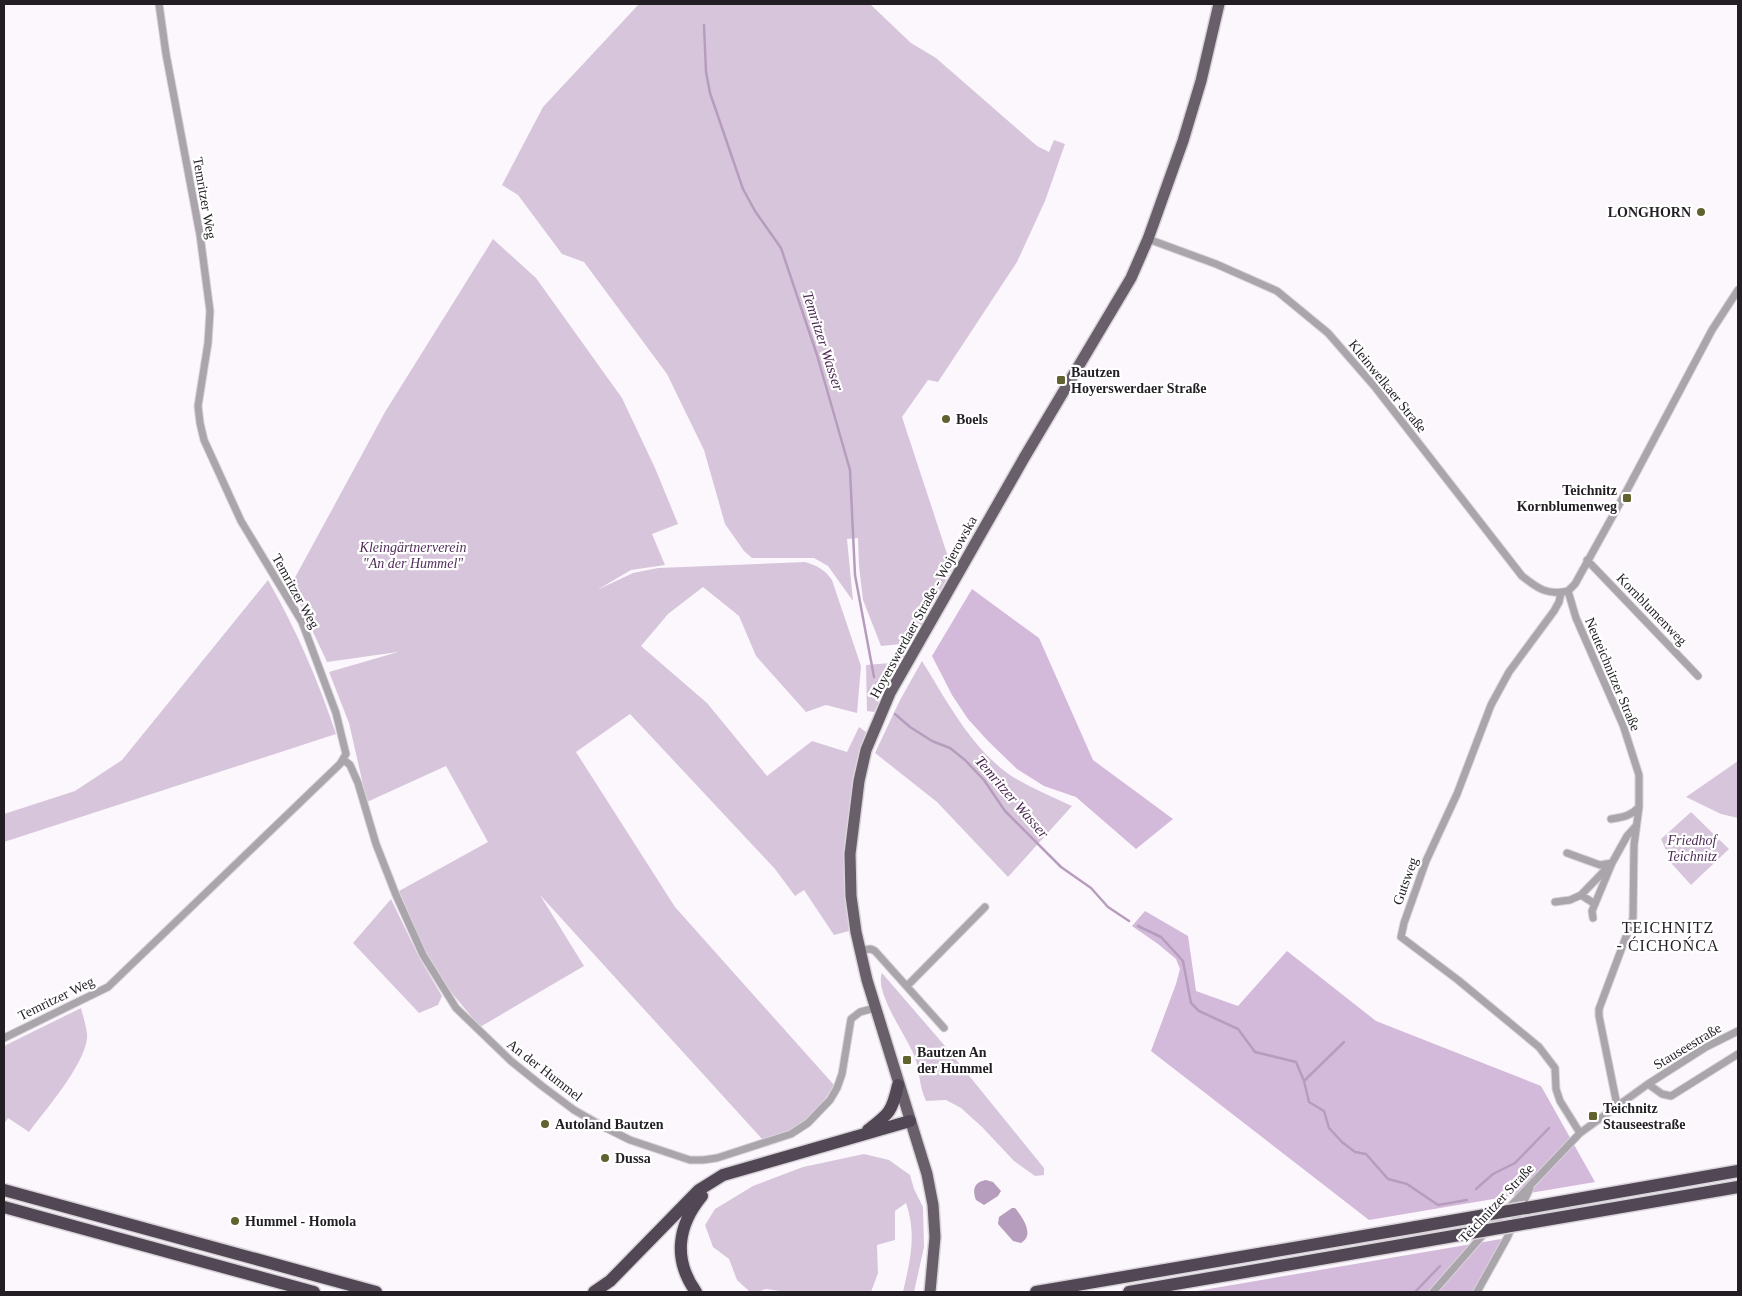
<svg xmlns="http://www.w3.org/2000/svg" width="1742" height="1296" font-family="Georgia,serif">
	<style>
		.green { fill: #d7c6db }
		.forest { fill: #d3b9da }
		.water { fill: #b79dbd }
		.lines { fill: none; stroke-linecap: round; stroke-linejoin: round }
		.stream { stroke: #b79dbd; stroke-width: 2.5 }
		.street-casing { stroke: #d9d4da; stroke-width: 9 }
		.primary-casing { stroke: #d9d4da; stroke-width: 14 }
		.highway-casing { stroke: #d9d4da; stroke-width: 15 }
		.street { stroke: #aaa4ab; stroke-width: 7 }
		.primary { stroke: #695f6b; stroke-width: 11 }
		.highway { stroke: #524754; stroke-width: 12 }
		.highway-bridge-casing { stroke: #d9d4da; stroke-width: 15; stroke-linecap: butt }
		.highway-bridge { stroke: #524754; stroke-width: 12 }
		.poi-dot { fill: #61622f; stroke: #fff; stroke-width: 2 }
		.labels { text-anchor: middle; stroke-width: 4.5; stroke-linejoin: round; paint-order: stroke }
		.street-label { font-size: 14px; fill: #221e24; stroke: #fff }
		.poi-label { font-size: 14px; font-weight: bold; fill: #221e24; stroke: #fff; text-anchor: start }
		.park-label { font-size: 14px; font-style: italic; fill: #522e5a; stroke: #fff }
		.water-label { font-size: 15px; font-style: italic; fill: #4c2954; stroke: #fff }
		.quarter-label { font-size: 16px; letter-spacing: 1px; fill: #221e24; stroke: #fff }
	</style>
	<rect width="100%" height="100%" fill="#fcf7fd"/>
	<path class="green" d="M639,4h231l41,39 25,15 101,88 12,6 5,-12 11,4 -20,57 -28,61 -79,120 -10,-2 -26,37 50,152 -78,143 -7,-1 -1,-46 24,-2 11,-19 -20,2 -18,-46 -4,-34 -1,-28 -11,1 6,62 -25,-35 -14,-8h-62l-8,-7 -19,-27 -21,-74 -37,-76 -83,-112 -22,-8 -44,-59 -16,-10 41,-78z
		M493,239l43,39 86,120 33,70 23,56 -26,10 13,31 -34,5 -34,20 36,-17 25,-5 147,-6c13,4 19,7 27,18l29,86 -4,47 -31,-8 -20,7 -50,-56 -17,-40 -36,-29 -35,27 -27,32 66,57 60,73 45,-35 35,11 12,-25 7,5 -13,53 -9,75 5,71 -15,4 -30,-45 -9,6 -20,-27 -145,-155 -54,38 99,155 159,178c-10,17 -24,35 -41,45 -8,5 -21,7 -30,10l-223,-245 44,71 -104,61 -29,-35 -25,-39 -27,-62 89,-49 -42,-76 -79,36 -18,-79 -20,-51 69,-20 -71,10 -36,-77 94,-173z
		M268,580c28,49 50,100 68,154l-332,108v-28l71,-23 47,-31z
		M922,661c25,40 50,89 91,116 19,11 39,20 59,29l-64,71 -71,-75 -62,-49 25,-53z
		M1738,761v57l-17,-4 -35,-17z
		M1691,812l38,37 -38,36 -19,-21 -11,-25z
		M391,899l28,58 23,39 -4,9 -19,8 -66,-70z
		M882,973l63,73 99,122v7l-9,1 -21,-15 -32,-34 -21,-19 -15,-8 -20,1c-7,-14 -6,-31 -12,-46 -7,-18 -40,-63 -32,-82z
		M81,1008c2,9 7,22 6,31 -4,28 -41,70 -58,93l-21,-14 -4,6v-78z
		M864,1154l25,6 21,15 4,14 9,18 1,40 -10,45h-11c7,-32 14,-56 3,-89l-11,8v29l-18,5 1,28 -7,19h-84l-21,-3 -9,3h-7l-13,-12 -8,-21 -16,-12 -8,-22 10,-16 38,-23 50,-19z"/>
	<path class="forest" d="M972,589l67,49 54,122 80,59 -37,30 -60,-52 -32,-11 -27,-17 -29,-28 -20,-22 -16,-24 -20,-39z
		M1145,911l43,25 8,55 42,15 49,-55 89,70 165,65 54,96 -226,38 -218,-169 25,-67 4,-15 -4,-10 -18,-15 -26,-18z
		M1507,1238l-30,54h-286z"/>
	<path class="water" d="M986,1180l7,2 8,9 -3,5 -14,9 -8,-5c-4,-10 -2,-18 10,-20z
		M1012,1208h3c8,10 20,27 6,35l-8,-2 -15,-17 1,-7z"/>
	<g class="lines">
		<path class="stream" d="M704,25l2,47 4,21 33,96 12,22 26,37 36,107 33,115 5,105 19,102
			M895,714l15,13 22,14 18,7 15,12 19,20 21,31 56,56 30,21 17,19 21,14
			M1138,926l23,11 22,24 8,42 8,8 39,18 17,23 41,10 8,19 5,21 15,9 5,17 13,14 13,10 11,2 22,25 19,5 31,21 29,-5
			M1304,1081l40,-39
			M1476,1189l17,-15 22,-11 34,-35
			M1415,1292l25,-26"/>
		<g class="street-casing">
			<path id="street" d="M1148,239l68,25 61,27 51,42 47,54 147,189c15,12 26,20 46,15
				M1587,560l111,116
				M1568,591l8,27 47,107 16,50v32l-5,38 -1,73 -34,91v7l18,89
				M1568,591l7,-7 51,-92 86,-162 26,-40
				M1561,593l-2,9 -5,9 -45,61 -18,33 -34,89 -31,67 -22,62 -3,14 57,43 81,67 16,21 1,21 4,12 20,32
				M344,760l6,5 8,18 18,61 20,51 27,60 33,53 55,53 31,25 32,24 30,17 26,13 60,20h13l14,-2 74,-24 17,-11 22,-23 7,-12 5,-14 9,-55 9,-7 15,-4
				M1611,819c12,-2 20,-3 28,-12
				M1567,853l33,12 12,-2 15,-27 9,-10
				M1581,895l14,9
				M1555,902l15,-2 11,-5 31,-32 -20,48 1,7
				M859,950l12,-1 4,2 69,77
				M907,986l78,-79
				M4,1038l104,-51 232,-223 6,-10 -10,-41 -34,-91 -61,-101 -37,-81 -4,-17 -2,-17 10,-63 2,-32 -10,-76 -34,-181 -7,-50
				M1648,1084l14,10 9,2 67,-42
				M1433,1292l49,-56 98,-103 68,-49 58,-37 32,-16
				M1477,1292l30,-54 23,-50"/>
		</g>
		<g class="primary-casing">
			<path id="primary" d="M930,1292l5,-55 -2,-32 -6,-31 -60,-194 -11,-48 -5,-36 -1,-42 9,-73 7,-31 24,-57 134,-235 107,-180 17,-39 35,-98 18,-60 18,-77"/>
		</g>
		<g class="highway-casing">
			<path id="highway" d="M868,1130c21,-16 24,-18 30,-45
				M4,1190l372,102
				M4,1207l310,85
				M1526,1208l212,-37
				M1528,1223l210,-36
				M594,1292l16,-11 89,-91 24,-15 187,-54
				M696,1292c-23,-32 -19,-66 6,-96
				M1036,1292l380,-65
				M1129,1292l290,-50"/>
		</g>
		<use href="#street" class="street"/>
		<use href="#primary" class="primary"/>
		<use href="#highway" class="highway"/>
		<g class="highway-bridge-casing">
			<path id="highway-bridge" d="M1416,1227l110,-19
				M1419,1242l109,-19"/>
		</g>
		<use href="#highway-bridge" class="highway-bridge"/>
	</g>
	<g class="poi-dot">
		<circle cx="1701" cy="212" r="5"/>
		<rect x="1056" y="375" width="10" height="10" rx="2.5"/>
		<circle cx="946" cy="419" r="5"/>
		<rect x="1622" y="493" width="10" height="10" rx="2.5"/>
		<rect x="902" y="1055" width="10" height="10" rx="2.5"/>
		<rect x="1588" y="1111" width="10" height="10" rx="2.5"/>
		<circle cx="545" cy="1124" r="5"/>
		<circle cx="605" cy="1158" r="5"/>
		<circle cx="235" cy="1221" r="5"/>
	</g>
	<g class="labels">
		<g class="street-label">
			<text transform="translate(205 198) rotate(80)" y="5">Temritzer Weg</text>
			<text transform="translate(1388 386) rotate(51)" y="5">Kleinwelkaer Straße</text>
			<text transform="translate(296 591) rotate(61)" y="5">Temritzer Weg</text>
			<text transform="translate(923 607) rotate(-61)" y="5">Hoyerswerdaer Straße - Wojerowska</text>
			<text transform="translate(1652 609) rotate(46)" y="5">Kornblumenweg</text>
			<text transform="translate(1613 674) rotate(67)" y="5">Neuteichnitzer Straße</text>
			<text transform="translate(1405 881) rotate(-70)" y="5">Gutsweg</text>
			<text transform="translate(56 998) rotate(-26)" y="5">Temritzer Weg</text>
			<text transform="translate(1687 1046) rotate(-31)" y="5">Stauseestraße</text>
			<text transform="translate(545 1070) rotate(38)" y="5">An der Hummel</text>
			<text transform="translate(1496 1203) rotate(-47)" y="5">Teichnitzer Straße</text>
		</g>
		<g class="poi-label">
			<text x="1691" y="217" text-anchor="end">LONGHORN</text>
			<text x="1071" y="377">Bautzen<tspan x="1071" dy="16">Hoyerswerdaer Straße</tspan></text>
			<text x="956" y="424">Boels</text>
			<text x="1617" y="495" text-anchor="end">Teichnitz<tspan x="1617" dy="16">Kornblumenweg</tspan></text>
			<text x="917" y="1057">Bautzen An<tspan x="917" dy="16">der Hummel</tspan></text>
			<text x="1603" y="1113">Teichnitz<tspan x="1603" dy="16">Stauseestraße</tspan></text>
			<text x="555" y="1129">Autoland Bautzen</text>
			<text x="615" y="1163">Dussa</text>
			<text x="245" y="1226">Hummel - Homola</text>
		</g>
		<g class="park-label">
			<text x="413" y="552">Kleingärtnerverein<tspan x="413" dy="16">"An der Hummel"</tspan></text>
			<text x="1692" y="845">Friedhof<tspan x="1692" dy="16">Teichnitz</tspan></text>
		</g>
		<g class="water-label">
			<text transform="translate(823 341) rotate(72)" y="5">Temritzer Wasser</text>
			<text transform="translate(1012 797) rotate(49)" y="5">Temritzer Wasser</text>
		</g>
		<g class="quarter-label">
			<text x="1668" y="933">TEICHNITZ<tspan x="1668" dy="18">- ĆICHOŃCA</tspan></text>
		</g>
	</g>
	<rect width="1742" height="1296" fill="none" stroke="#221e24" stroke-width="10"/>
</svg>
